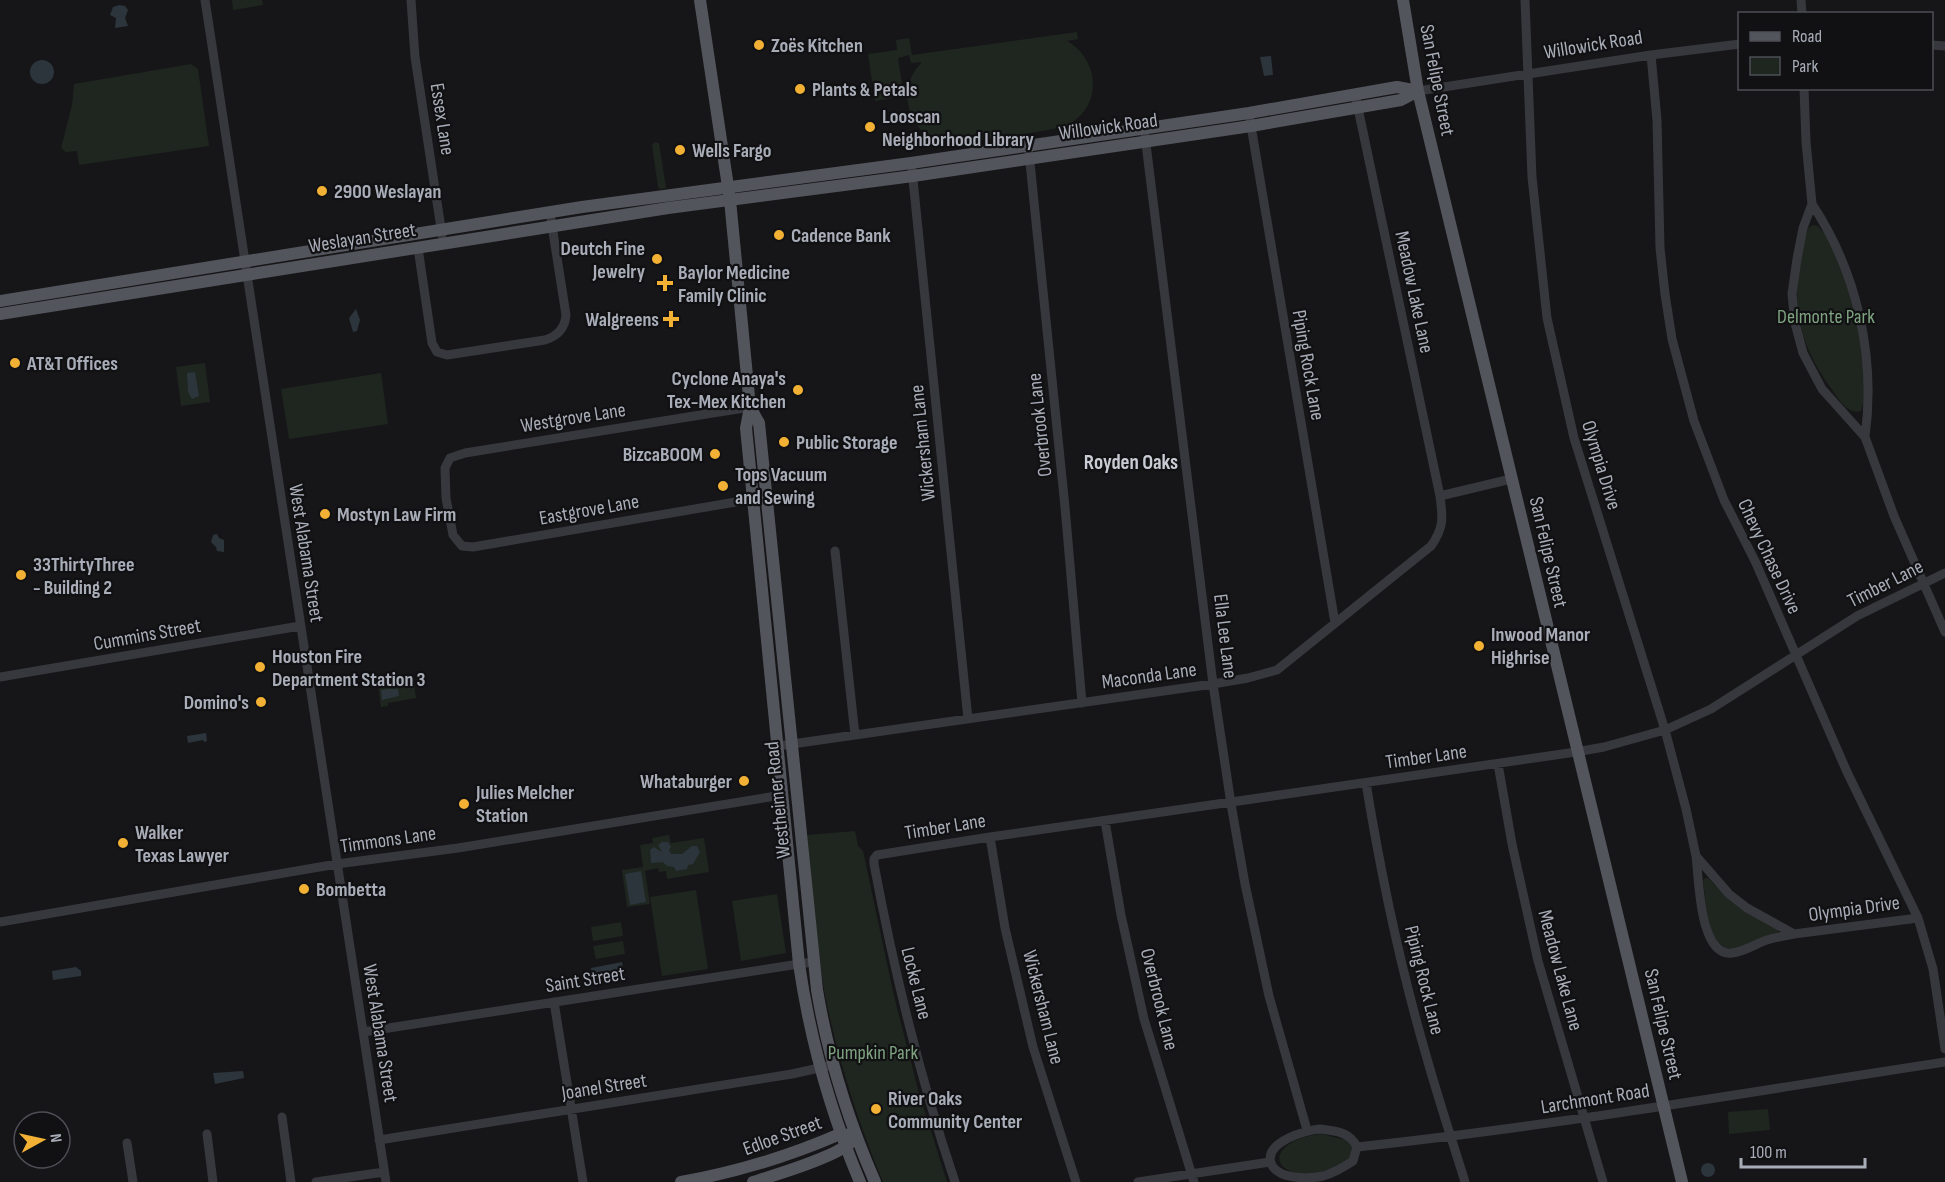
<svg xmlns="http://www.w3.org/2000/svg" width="1945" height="1182" font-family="'Sofia Sans Condensed',sans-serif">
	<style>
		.green { fill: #1e261f }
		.water { fill: #2c353c }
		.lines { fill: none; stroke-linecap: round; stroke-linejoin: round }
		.minor { stroke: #37383d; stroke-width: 9 }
		.major { stroke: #53555c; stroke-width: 12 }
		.poi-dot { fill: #f2b134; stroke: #111113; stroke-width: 2 }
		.labels { text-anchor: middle; stroke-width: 4.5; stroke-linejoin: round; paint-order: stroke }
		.street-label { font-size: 20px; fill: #a8adb8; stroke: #111113 }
		.poi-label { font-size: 20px; font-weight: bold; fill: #a8adb8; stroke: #111113; text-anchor: start }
		.park-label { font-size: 20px; fill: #7fa381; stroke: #111113 }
		.neighbourhood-label { font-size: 21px; font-weight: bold; fill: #c9ccd4; stroke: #111113 }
	</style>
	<rect width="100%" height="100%" fill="#161618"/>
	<path class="green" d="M232,0h30l1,5 -30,5z
		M1077,32l1,7 -11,2c32,18 36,63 3,83 -13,7 -112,21 -127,18 -17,-3 -30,-18 -34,-34 -5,-17 1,-34 13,-46l-11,1 -2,-8 -11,3 6,38 -29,5 -7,-47 29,-4 -1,-10 13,-2 3,17z
		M191,64l7,5 11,77 -130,19 -2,-14 -11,1 -5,-4 11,-43 2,-21z
		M655,142l4,1 7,45 -6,1 -2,-2 -6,-42z
		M1813,225l5,1c5,6 10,12 13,19 18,35 43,129 30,166 -13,4 -22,-11 -28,-20 -40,-53 -44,-100 -25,-163z
		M205,363l5,39 -29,4 -5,-39z
		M381,373l7,51 -99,15 -8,-50z
		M414,682l2,16 -28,5v3l-7,1 -3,-23 7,-1 4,3z
		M855,831l3,15 5,5 31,145 25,97 28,89h-64c-26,-62 -46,-126 -59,-192 -9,-51 -12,-104 -17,-155z
		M669,835l2,8 33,-5 5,34 -42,7 -1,-8 -7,1 -1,-4 -13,3 5,33 -23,3 -5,-37 21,-3 -3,-22 13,-2 -1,-5z
		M1705,878h3c23,25 39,36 69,51l2,1 -2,4c-11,4 -33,15 -45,15 -26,-1 -26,-50 -29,-69z
		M696,890l12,79 -46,7 -12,-79z
		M777,894l9,59 -45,8 -9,-60z
		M621,922l2,14 -30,5 -2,-14z
		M623,941l2,13 -29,5 -3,-13z
		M1768,1109l2,21 -41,4 -1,-22z
		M1321,1134l25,6 7,8 -3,10c-9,6 -18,12 -29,14 -54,10 -57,-32 0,-38z"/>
	<path class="water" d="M119,5l6,1 3,4 -3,8 3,8 -13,2 1,-10 -6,-3 3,-8z
		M1271,56l2,19 -9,1 -4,-19z
		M30 72a12 12 0 1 1 24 0a12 12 0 1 1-24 0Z
		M356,309l4,11 -3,11 -4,1 -4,-14z
		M195,372l4,24 -7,3 -4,-7 -1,-19z
		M217,534l2,4 5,2v12l-7,-1 -1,-4 -5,-5 2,-7z
		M388,689h10l1,7 -17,4 -1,-10z
		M206,733l1,8 -3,1 -1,-2 -15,3 -1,-7z
		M662,842h6l3,5 -2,3 2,4h11l10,-8h5l3,6 -7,12 -5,1 -1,4 -11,2 -2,-4 -7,-1 -4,-4 -12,1 -1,-13 4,-3 8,5 -4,-7z
		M641,871l5,31 -16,3 -5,-31z
		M622,962l3,17 -32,3 -2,-14z
		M76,967l5,4v5l-28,4 -1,-9z
		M243,1071l1,7 -29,6 -2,-11z
		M1701 1170a7 7 0 1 1 14 0a7 7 0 1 1-14 0Z"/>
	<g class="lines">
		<path class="minor" d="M205,0l181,1182
			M411,0l4,57 27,178
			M1525,0l7,177 15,141 27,120 91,292 21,79 10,47 33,38 18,14 47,26 124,-16
			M1801,0l1,14
			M1932,45l13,1
			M1651,55l6,65 3,128 5,46 7,45 22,82 30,79 31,61 92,211 71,146 15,51 12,80
			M1804,88l2,54 6,62 -9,24 -6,31 -5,35 3,29 8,30 19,36 43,48 29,79 51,116
			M1418,91l233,-36 89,-11
			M1250,120l85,503
			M1145,136l68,548 18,120 14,80 24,112 38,134
			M1029,153l36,354 17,196
			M912,170l56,549
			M1812,204c45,68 64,153 53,233
			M418,248l14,95 5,9 10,3 98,-15c13,-4 20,-12 21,-25l-16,-102
			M750,407l-285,46 -15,5 -5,10 1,30 7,37 9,11 11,1 286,-49
			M1440,496l71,-17
			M835,551l20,184
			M0,677l300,-51
			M785,745l428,-61 35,-6 29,-8 154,-124c13,-18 12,-28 9,-50l-85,-402
			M1498,764l14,80 26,117 65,221
			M1366,783c15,92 34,183 60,272 12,43 26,85 39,127
			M1105,821l16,94 23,104 50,163
			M990,837l15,91 28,119 43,135
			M1696,856c3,22 3,101 36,97 12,-1 23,-9 35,-13 9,-3 18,-4 27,-6
			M0,922l337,-58 121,-16 324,-53
			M554,1002l29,180
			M363,1032l449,-70
			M282,1117l9,65
			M1320,1129c16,2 30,3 37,18l-4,14c-9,6 -19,12 -30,15 -13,3 -46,4 -52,-13 -7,-21 35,-33 49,-34z
			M207,1134l6,48
			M379,1140l413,-66 41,-9
			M127,1143l6,39
			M1357,1147c197,-21 392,-55 588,-85
			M316,1182l68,-10
			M955,1182c-35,-104 -61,-211 -81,-318v-5l3,-4 113,-18 586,-85 28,-5 61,-17 46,-21 146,-93 88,-43
			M1138,1182l132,-20"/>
		<path class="major" d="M700,0l30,200 20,207 -4,21 53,536c11,75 31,147 61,218
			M1403,0l15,91 264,1091
			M0,301l582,-94 329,-44 338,-50 148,-26 21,4
			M0,314l668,-106 245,-32 338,-50 150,-26 17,-9
			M750,407l9,16 58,567c11,66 31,130 58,192
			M681,1182c57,-10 106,-25 159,-48l9,1
			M753,1182c22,-7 83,-25 98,-40"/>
	</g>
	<g class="poi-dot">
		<circle cx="759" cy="45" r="6"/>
		<circle cx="800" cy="89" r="6"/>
		<circle cx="870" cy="127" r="6"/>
		<circle cx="680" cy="150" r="6"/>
		<circle cx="322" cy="191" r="6"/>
		<circle cx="779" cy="235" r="6"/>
		<circle cx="657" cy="259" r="6"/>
		<path d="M662 274h6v6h6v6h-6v6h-6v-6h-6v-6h6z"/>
		<path d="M668 310h6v6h6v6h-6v6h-6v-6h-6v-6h6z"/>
		<circle cx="15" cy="363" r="6"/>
		<circle cx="798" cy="390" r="6"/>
		<circle cx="784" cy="442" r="6"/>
		<circle cx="715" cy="454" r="6"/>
		<circle cx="723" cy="486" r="6"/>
		<circle cx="325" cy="514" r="6"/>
		<circle cx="21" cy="575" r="6"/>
		<circle cx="1479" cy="646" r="6"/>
		<circle cx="260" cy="667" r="6"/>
		<circle cx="261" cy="702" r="6"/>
		<circle cx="744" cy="781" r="6"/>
		<circle cx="464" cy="804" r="6"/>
		<circle cx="123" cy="843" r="6"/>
		<circle cx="304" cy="889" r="6"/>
		<circle cx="876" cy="1109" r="6"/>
	</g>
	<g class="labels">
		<g class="street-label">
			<text transform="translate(1593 44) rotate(-9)" y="7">Willowick Road</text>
			<text transform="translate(1438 80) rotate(79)" y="7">San Felipe Street</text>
			<text transform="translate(443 119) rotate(81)" y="7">Essex Lane</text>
			<text transform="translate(1108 126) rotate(-8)" y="7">Willowick Road</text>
			<text transform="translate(362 237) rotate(-9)" y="7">Weslayan Street</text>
			<text transform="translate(1415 292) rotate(78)" y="7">Meadow Lake Lane</text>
			<text transform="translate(1309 365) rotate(80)" y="7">Piping Rock Lane</text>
			<text transform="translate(573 417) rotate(-9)" y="7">Westgrove Lane</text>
			<text transform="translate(1039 425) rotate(-96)" y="7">Overbrook Lane</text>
			<text transform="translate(922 443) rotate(-96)" y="7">Wickersham Lane</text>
			<text transform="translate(1602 465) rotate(73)" y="7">Olympia Drive</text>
			<text transform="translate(589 509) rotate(-10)" y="7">Eastgrove Lane</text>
			<text transform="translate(1549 552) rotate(77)" y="7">San Felipe Street</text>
			<text transform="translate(307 553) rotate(81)" y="7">West Alabama Street</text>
			<text transform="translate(1770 556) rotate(65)" y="7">Chevy Chase Drive</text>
			<text transform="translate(1885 583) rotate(-27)" y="7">Timber Lane</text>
			<text transform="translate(147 634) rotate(-10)" y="7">Cummins Street</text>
			<text transform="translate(1226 636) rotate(83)" y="7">Ella Lee Lane</text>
			<text transform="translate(1149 675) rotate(-8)" y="7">Maconda Lane</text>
			<text transform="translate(1426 756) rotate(-8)" y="7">Timber Lane</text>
			<text transform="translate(777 800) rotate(-96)" y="7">Westheimer Road</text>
			<text transform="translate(945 826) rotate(-9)" y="7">Timber Lane</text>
			<text transform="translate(388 839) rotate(-8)" y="7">Timmons Lane</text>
			<text transform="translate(1854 908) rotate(-8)" y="7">Olympia Drive</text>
			<text transform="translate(1561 970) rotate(75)" y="7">Meadow Lake Lane</text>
			<text transform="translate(585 979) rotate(-9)" y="7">Saint Street</text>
			<text transform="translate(1425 980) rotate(76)" y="7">Piping Rock Lane</text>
			<text transform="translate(917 983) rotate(76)" y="7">Locke Lane</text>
			<text transform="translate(1160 999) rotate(76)" y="7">Overbrook Lane</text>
			<text transform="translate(1044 1007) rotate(76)" y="7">Wickersham Lane</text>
			<text transform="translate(1664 1024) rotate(77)" y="7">San Felipe Street</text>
			<text transform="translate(381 1033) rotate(81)" y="7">West Alabama Street</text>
			<text transform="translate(604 1086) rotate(-9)" y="7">Joanel Street</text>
			<text transform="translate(1595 1098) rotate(-9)" y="7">Larchmont Road</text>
			<text transform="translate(782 1135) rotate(-20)" y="7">Edloe Street</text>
		</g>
		<g class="poi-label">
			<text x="771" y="52">Zoës Kitchen</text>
			<text x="812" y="96">Plants &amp; Petals</text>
			<text x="882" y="123">Looscan<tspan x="882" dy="23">Neighborhood Library</tspan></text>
			<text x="692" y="157">Wells Fargo</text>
			<text x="334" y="198">2900 Weslayan</text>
			<text x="791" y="242">Cadence Bank</text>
			<text x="645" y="255" text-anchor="end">Deutch Fine<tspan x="645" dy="23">Jewelry</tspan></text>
			<text x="678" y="279">Baylor Medicine<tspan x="678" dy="23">Family Clinic</tspan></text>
			<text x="659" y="326" text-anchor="end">Walgreens</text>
			<text x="27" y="370">AT&amp;T Offices</text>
			<text x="786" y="385" text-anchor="end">Cyclone Anaya's<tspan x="786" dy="23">Tex-Mex Kitchen</tspan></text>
			<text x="796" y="449">Public Storage</text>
			<text x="703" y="461" text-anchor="end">BizcaBOOM</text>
			<text x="735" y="481">Tops Vacuum<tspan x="735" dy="23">and Sewing</tspan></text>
			<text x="337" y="521">Mostyn Law Firm</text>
			<text x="33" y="571">33ThirtyThree<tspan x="33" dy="23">- Building 2</tspan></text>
			<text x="1491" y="641">Inwood Manor<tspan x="1491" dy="23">Highrise</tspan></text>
			<text x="272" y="663">Houston Fire<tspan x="272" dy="23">Department Station 3</tspan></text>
			<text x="249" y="709" text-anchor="end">Domino's</text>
			<text x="732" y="788" text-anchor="end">Whataburger</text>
			<text x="476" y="799">Julies Melcher<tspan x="476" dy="23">Station</tspan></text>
			<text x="135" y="839">Walker<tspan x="135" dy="23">Texas Lawyer</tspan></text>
			<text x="316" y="896">Bombetta</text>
			<text x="888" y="1105">River Oaks<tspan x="888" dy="23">Community Center</tspan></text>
		</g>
		<g class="park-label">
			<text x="1826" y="323">Delmonte Park</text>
			<text x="873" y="1059">Pumpkin Park</text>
		</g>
		<g class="neighbourhood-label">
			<text x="1131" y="469">Royden Oaks</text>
		</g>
	</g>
	<rect x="1738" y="12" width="195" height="78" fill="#111113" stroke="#4d4f55" stroke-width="1.5"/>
	<rect x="1750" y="32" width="30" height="9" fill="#53555c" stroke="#4d4f55" stroke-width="1.5"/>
	<text x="1792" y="42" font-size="18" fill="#a8adb8">Road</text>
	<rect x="1750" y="57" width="30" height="18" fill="#1e261f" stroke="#4d4f55" stroke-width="1.5"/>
	<text x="1792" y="72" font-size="18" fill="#a8adb8">Park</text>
	<g transform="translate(42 1140) rotate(82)"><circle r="28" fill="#111113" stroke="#4d4f55" stroke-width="1.5"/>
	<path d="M0-4.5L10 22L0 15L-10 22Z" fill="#f2b134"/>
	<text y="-9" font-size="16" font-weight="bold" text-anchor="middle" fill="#a8adb8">N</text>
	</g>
	<path d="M1741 1158v9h124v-9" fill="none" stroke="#a8adb8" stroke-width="3"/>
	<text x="1750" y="1158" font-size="18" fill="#a8adb8" stroke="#111113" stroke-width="4.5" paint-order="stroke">100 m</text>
</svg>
